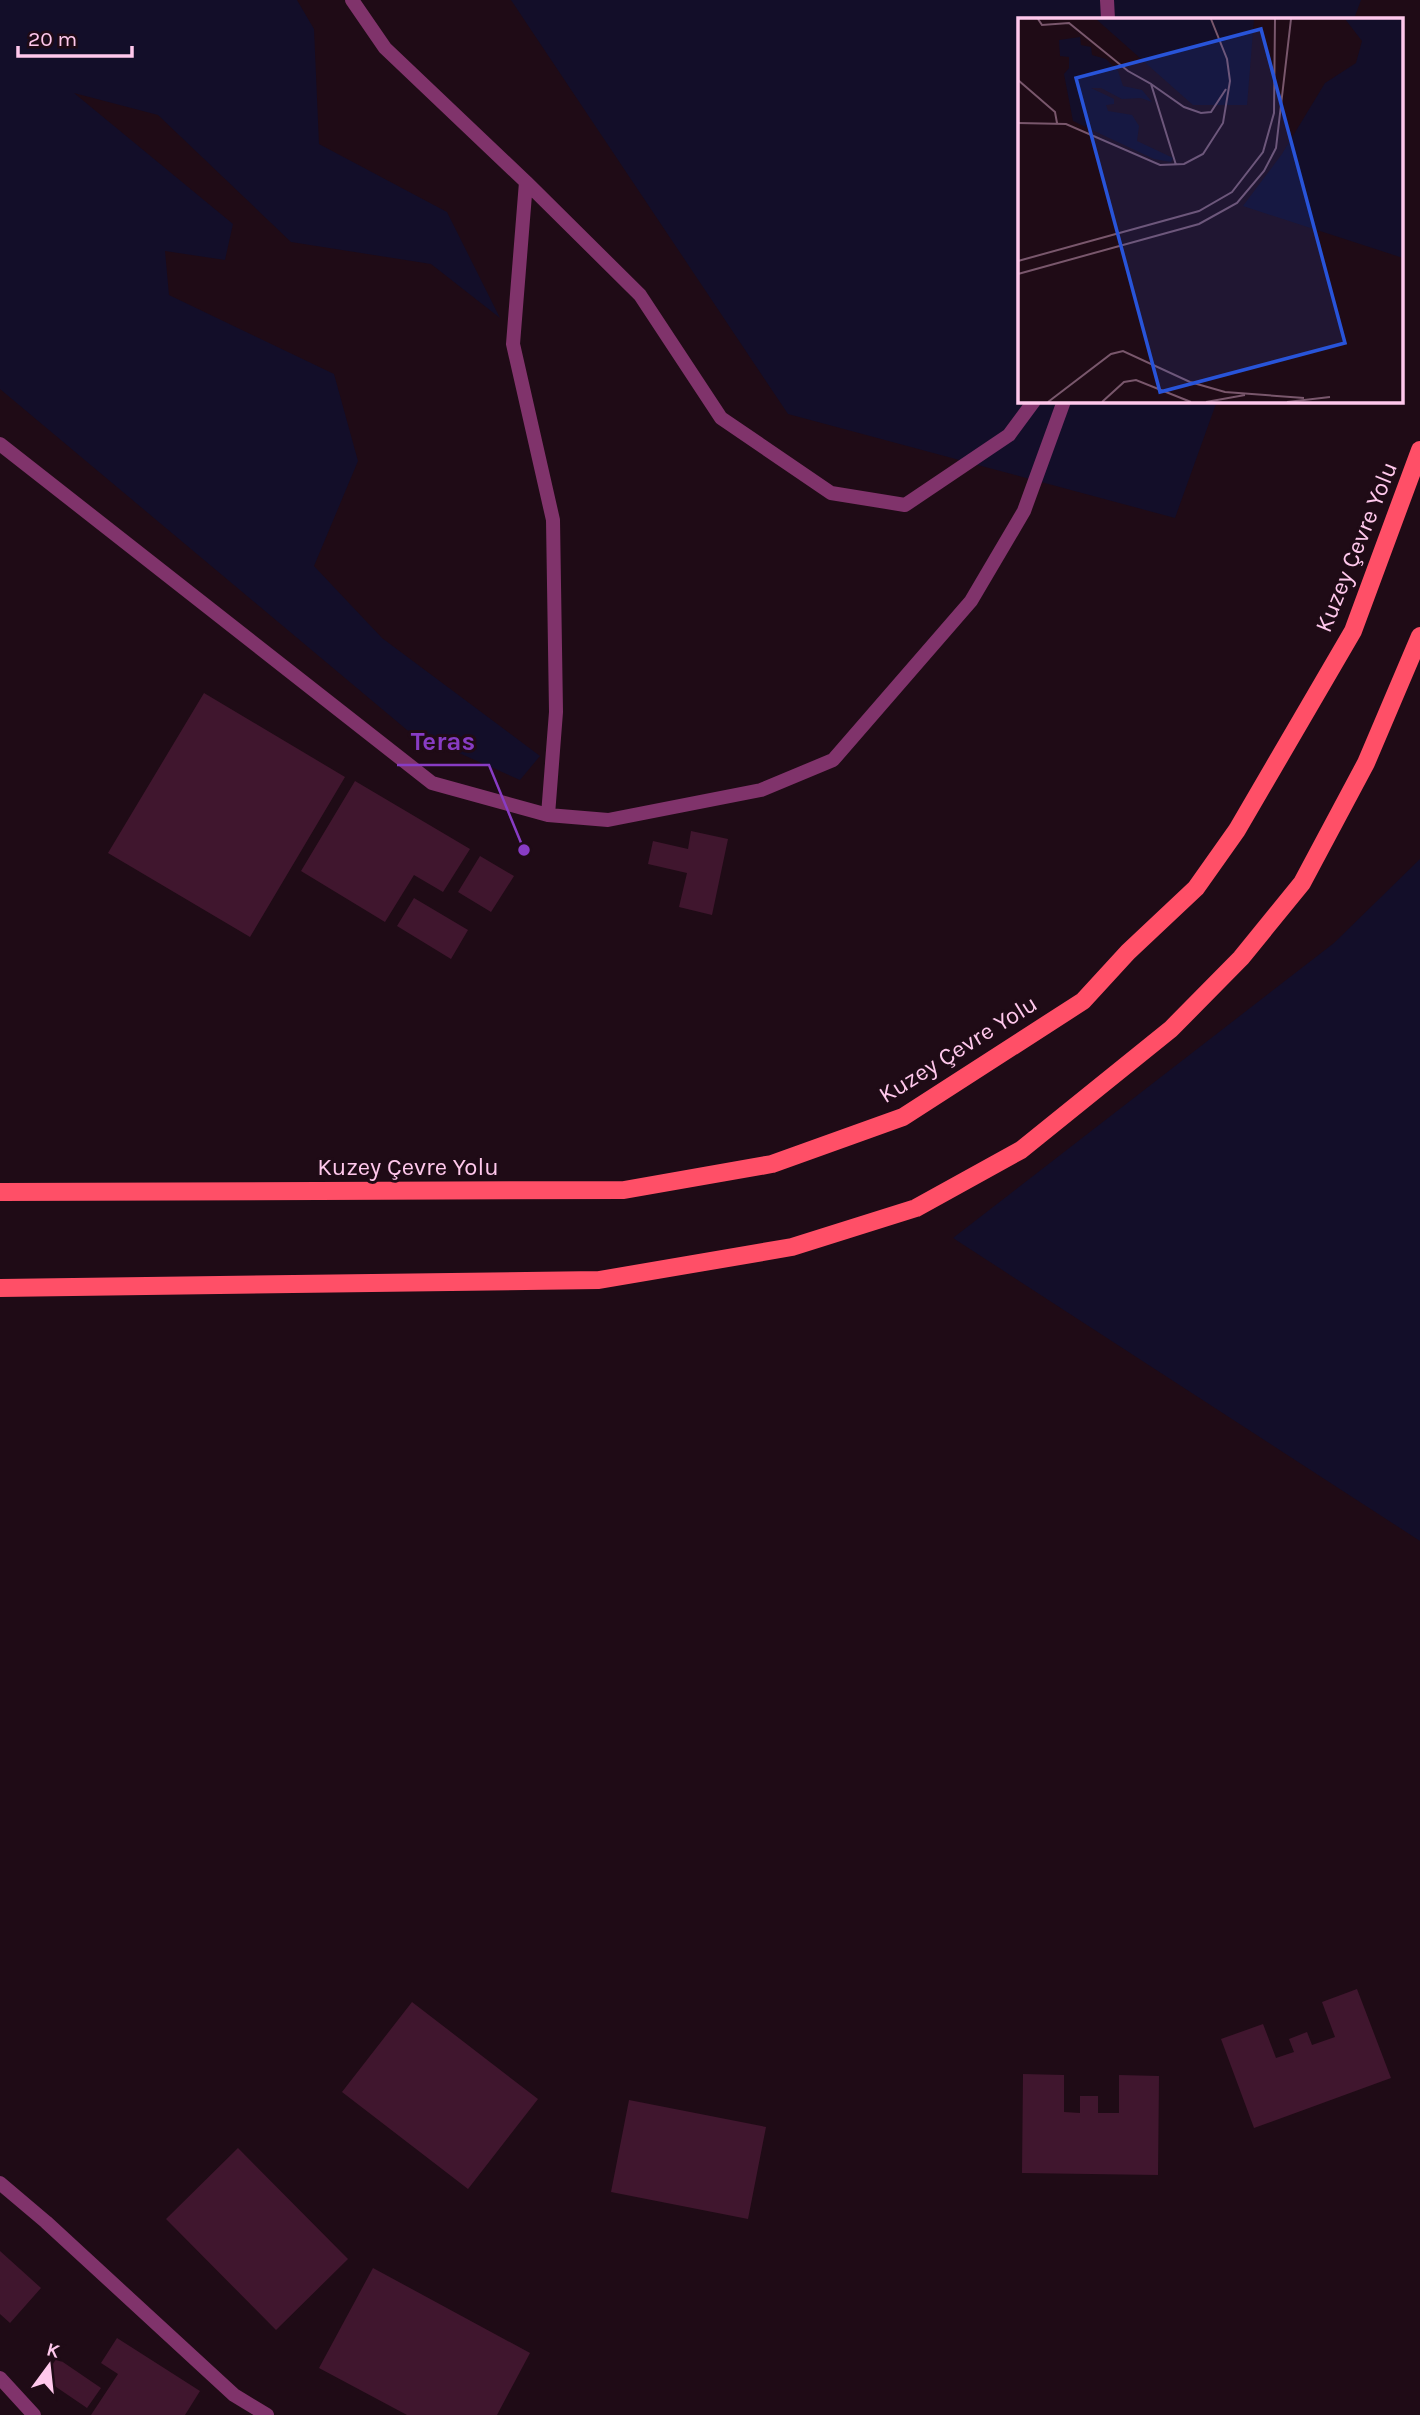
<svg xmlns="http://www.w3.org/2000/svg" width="1420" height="2415" font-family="Karla,sans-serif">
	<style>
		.green { fill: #130e29 }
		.building { fill: #40162e }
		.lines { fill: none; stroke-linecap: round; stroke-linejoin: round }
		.minor { stroke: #80336b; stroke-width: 14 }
		.primary { stroke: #ff4f67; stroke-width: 18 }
		.labels { text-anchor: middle; stroke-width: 6; stroke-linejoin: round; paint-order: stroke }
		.street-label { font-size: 24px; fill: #ffc8ec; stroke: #1f0b16 }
		.inset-road { fill: none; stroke: #79576c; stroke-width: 2 }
		.view { fill: #2854d9; fill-opacity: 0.15; stroke: #2854d9; stroke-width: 3.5 }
		.inset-edge { fill: none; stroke: #ffc8ec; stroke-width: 3.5 }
		.leader { fill: none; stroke: #883cc4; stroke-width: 2.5 }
		.callout-dot { fill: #883cc4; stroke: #1f0b16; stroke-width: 2.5 }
		.callout-label { font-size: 26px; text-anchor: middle; font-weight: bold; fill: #883cc4; stroke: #1f0b16; stroke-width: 6; stroke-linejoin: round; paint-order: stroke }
	</style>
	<rect width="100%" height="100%" fill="#1f0b16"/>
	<path class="green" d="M0,0h297l17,29 5,115 128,68 53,106 -69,-54 -140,-22 -133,-127 -84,-22 159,131 -8,36 -60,-9 4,44 165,79 24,87 -44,105 68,72 158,118 -20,24 -113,-50 -407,-341z
		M511,0h850l-7,19h-335v382h198l-42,117 -387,-104z
		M1420,859v682l-467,-303 381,-295z"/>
	<path class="building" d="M204,693l141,84 -95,160 -142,-84z
		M355,781l115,68 -27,43 -29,-17 -29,47 -84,-51z
		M691,831l37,8 -16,76 -33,-8 8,-34 -39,-9 5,-23 35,8z
		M480,856l34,20 -23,36 -33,-20z
		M414,898l54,32 -17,29 -54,-33z
		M1357,1989l34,89 -137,50 -33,-89 42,-15 13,34 18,-6 -5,-13 18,-7 5,13 23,-8 -13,-35z
		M412,2002l126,97 -70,90 -126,-97z
		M1023,2074l41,1v37l16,1v-17h18v17h21v-38l40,1 -1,99 -136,-2z
		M629,2100l137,27 -18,92 -137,-27z
		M238,2148l110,111 -72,71 -110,-111z
		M0,2251l41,37 -31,35 -10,-9z
		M373,2268l157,85 -33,62h-90l-88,-47z
		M117,2338l83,53 -15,24h-94l27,-41 -17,-11z
		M57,2358l44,30 -14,20 -44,-30z"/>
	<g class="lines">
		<path class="minor" d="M352,0l33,48 141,134 -13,162 40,176 3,192 -8,103
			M1107,0l1,19
			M526,182l114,113 81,123 110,75 74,12 104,-70 25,-34
			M0,444l432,339 116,32 60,5 153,-30 72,-30 138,-159 53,-90 40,-110
			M0,2183l46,39 188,173 33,20
			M0,2378l34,37"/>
		<path class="primary" d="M0,1192l624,-2 148,-26 131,-47 180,-116 45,-49 68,-64 41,-58 116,-199 67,-181
			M0,1288l599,-8 193,-33 124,-39 105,-58 150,-121 70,-71 61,-75 64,-120 54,-127"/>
	</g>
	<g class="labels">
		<g class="street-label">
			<text transform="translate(1356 547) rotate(-68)" y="8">Kuzey Çevre Yolu</text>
			<text transform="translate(958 1049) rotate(-32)" y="8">Kuzey Çevre Yolu</text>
			<text x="408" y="1175">Kuzey Çevre Yolu</text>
		</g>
	</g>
	<g transform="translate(1018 18)">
		<rect width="385" height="385" fill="#1f0b16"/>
		<path d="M78,1h158l-7,86h-54zM327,1h58v239l-160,-52 39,-52 43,-71 31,-20 6,-22zM62,19l1,8 10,2 1,8 14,4 12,12 5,15 19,4 10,12 -11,-4 -19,1 -21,-11h-10l23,11v5l-8,1 2,6 24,4 7,11 -2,15 36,17 -2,4 -17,-3 -81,-38 -9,-47 5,-6v-11l-9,-1 -1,-16z" fill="#130e29"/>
		<path class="inset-road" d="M20,1l4,6 27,-2 59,48 23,13 25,81M0,62l37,32 2,11M133,66l33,23 17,6 10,-1 15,-23M0,105l48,1 94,41 24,-1 19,-10 20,-31 7,-42 -3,-22 -16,-40M0,243l181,-50 33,-19 31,-40 11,-39 1,-94M0,256l181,-50 38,-21 27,-32 12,-23 15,-129M30,384l63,-48 12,-3 67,31 35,10 79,6M84,384l22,-20 12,-2 55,22M188,384l39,-7M269,384l43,-5"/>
		<path class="view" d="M243,11l84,314 -185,49 -84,-314z"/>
		<rect width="385" height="385" class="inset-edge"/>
	</g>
	<path class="leader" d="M524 850L489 765H397"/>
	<circle class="callout-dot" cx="524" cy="850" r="7"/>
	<g class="callout-label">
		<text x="443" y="750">Teras</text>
	</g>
	<g transform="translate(49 2366) rotate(15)" stroke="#1f0b16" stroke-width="5" paint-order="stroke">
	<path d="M0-5L12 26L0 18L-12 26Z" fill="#ffc8ec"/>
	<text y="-10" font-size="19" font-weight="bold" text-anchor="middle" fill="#ffc8ec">K</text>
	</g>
	<path d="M18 46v10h114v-10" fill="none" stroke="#ffc8ec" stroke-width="3.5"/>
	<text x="28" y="46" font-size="21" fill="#ffc8ec" stroke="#1f0b16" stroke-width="5" paint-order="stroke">20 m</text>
</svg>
